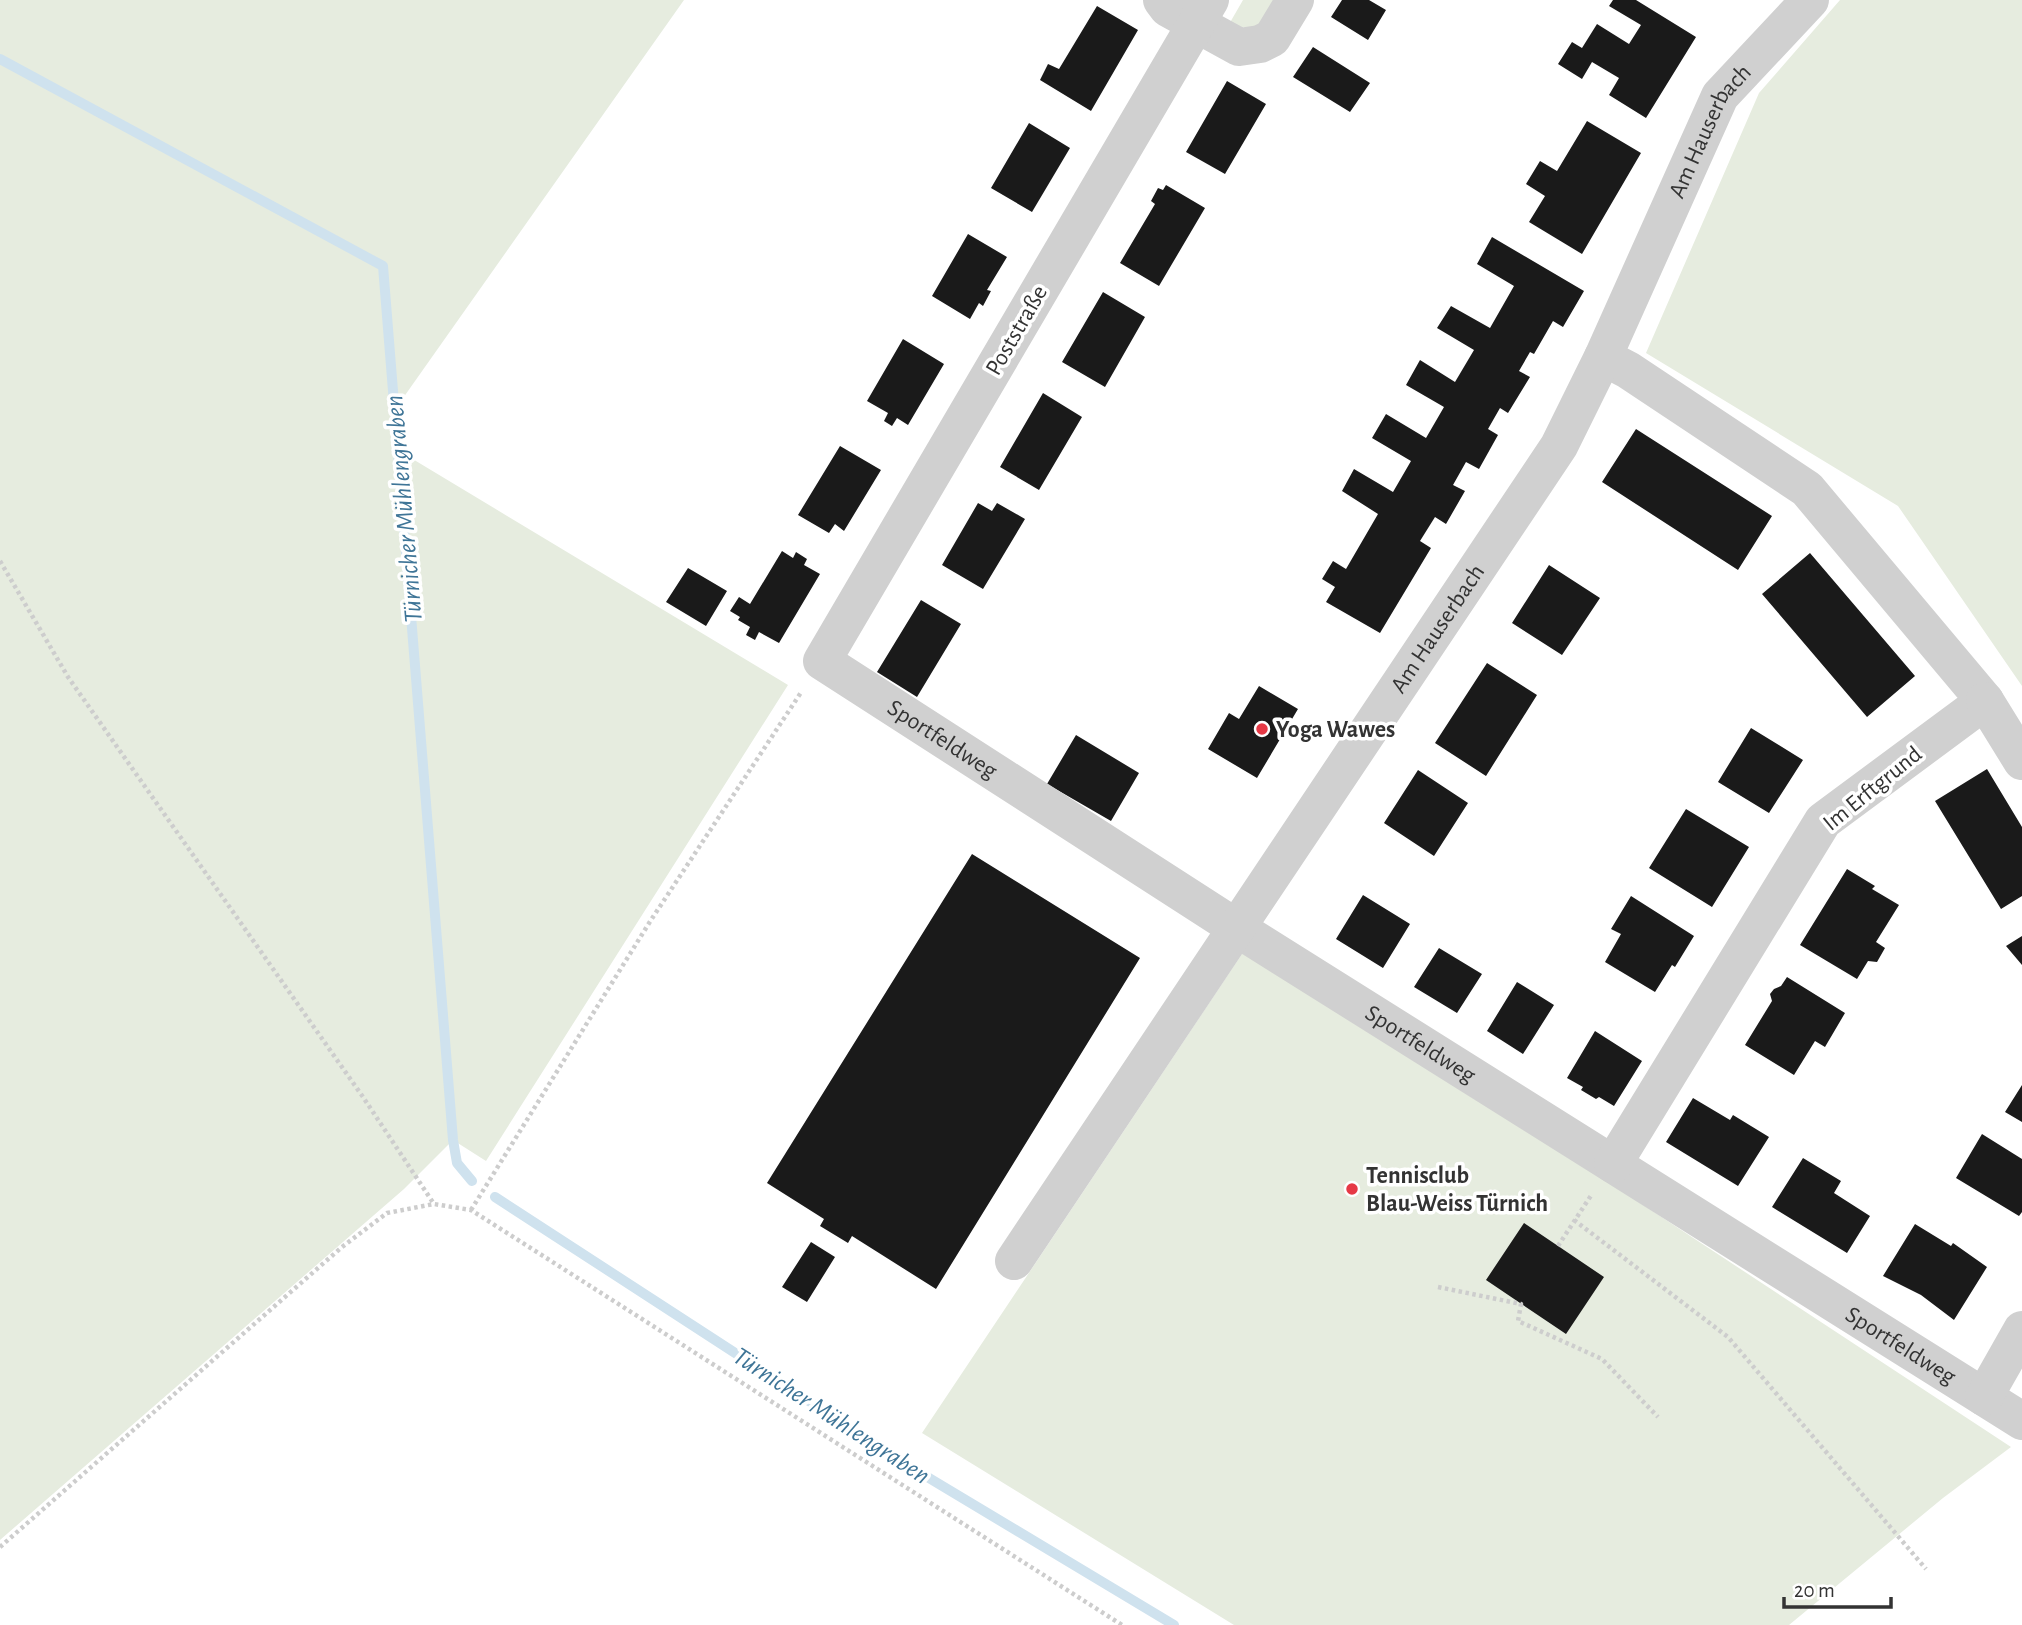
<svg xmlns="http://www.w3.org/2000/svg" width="2022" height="1625" font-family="'Alegreya Sans',sans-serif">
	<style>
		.green { fill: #e6ecdf }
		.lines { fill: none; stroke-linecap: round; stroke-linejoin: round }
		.stream { stroke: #cfe2ee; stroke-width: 10 }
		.building { fill: #1a1a1a }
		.path { stroke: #cdcdcd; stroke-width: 4.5; stroke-dasharray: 3.5 3.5; stroke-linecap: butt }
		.minor { stroke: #d0d0d0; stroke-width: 38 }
		.poi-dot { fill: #e63946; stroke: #fff; stroke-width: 2.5 }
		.labels { text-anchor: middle; stroke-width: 7; stroke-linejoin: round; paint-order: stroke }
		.street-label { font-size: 24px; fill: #333; stroke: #fff }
		.poi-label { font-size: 24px; font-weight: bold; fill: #333; stroke: #fff; text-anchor: start }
		.water-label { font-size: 26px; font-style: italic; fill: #3f7597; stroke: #fff }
	</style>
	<rect width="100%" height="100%" fill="#fff"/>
	<path class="green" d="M0,0h684l-288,408 5,44 387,233 -302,476 -33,-21 -49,49 -404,351z
		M1243,0h37l-18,29 -34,-3z
		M1840,0h182v686l-124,-180 -252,-153 113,-260z
		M1248,945l763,502 -68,51 -154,127h-555l-312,-192z"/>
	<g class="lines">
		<path class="stream" d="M0,59l383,207 70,874 4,23 15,18
			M495,1197l414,269 265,159"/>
	</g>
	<path class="building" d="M1342,0h27l17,10 -18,30 -37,-23z
		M1613,0h23l60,37 -50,81 -37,-23 10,-17 -27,-16 -10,17 -24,-15 14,-22 10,6 15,-24 32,20 12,-19 -32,-19z
		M1097,6l41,24 -47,81 -51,-31 8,-16 11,5z
		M1313,47l57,36 -20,29 -57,-35z
		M1227,81l39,23 -41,70 -39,-22z
		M1587,121l54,32 -59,101 -53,-32 16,-26 -19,-12 14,-23 17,10z
		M1029,123l41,25 -38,64 -41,-24z
		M1166,185l39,23 -46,78 -39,-23 35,-59 -4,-3 7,-13 5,2z
		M968,234l39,23 -20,33 4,1 -8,15 -4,-3 -9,16 -38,-23z
		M1492,237l92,54 -21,36 -10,-6 -19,33 -4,-2 -11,19 11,6 -22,36 -8,-5 -12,21 10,6 -19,34 -13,-7 -13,23 12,6 -19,33 -11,-7 -15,24 11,7 -51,85 -54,-31 9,-15 -13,-8 11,-18 13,8 32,-55 -36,-23 12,-22 39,23 18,-31 -39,-23 14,-24 40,24 18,-31 -38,-22 14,-25 35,22 19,-32 -37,-22 14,-22 39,22 24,-42 -37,-22z
		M1103,292l42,25 -40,70 -43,-25z
		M903,339l41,25 -36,61 -11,-7 -5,8 -8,-5 4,-8 -21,-12z
		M1043,393l39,24 -43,73 -39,-23z
		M1636,429l136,87 -34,54 -136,-88z
		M840,446l41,24 -37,61 -9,-7 -6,9 -31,-18z
		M978,503l14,8 5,-8 28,16 -42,70 -41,-24z
		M782,551l11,7 3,-6 11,7 -3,6 16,9 -41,69 -20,-11 -4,8 -9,-5 4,-8 -12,-7 2,-3 -10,-6 9,-14 11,7z
		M1810,553l105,123 -48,41 -105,-123z
		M1549,565l51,33 -38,57 -50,-32z
		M688,568l39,23 -21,35 -40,-24z
		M921,600l40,24 -44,73 -40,-25z
		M1487,663l50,32 -51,81 -51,-33z
		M1259,686l39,23 -41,69 -49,-29 21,-36 10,6z
		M1751,728l52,32 -34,53 -51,-31z
		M1076,735l63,38 -28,48 -64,-37z
		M1987,769l35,58v69l-21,13 -66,-108z
		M1418,770l50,33 -34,53 -50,-33z
		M1686,809l63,38 -37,60 -63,-39z
		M972,854l168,104 -204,331 -84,-53 -4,7 -28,-17 4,-7 -57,-36z
		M1847,869l28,17 -3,3 27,16 -23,37 9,6 -8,14 -9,-1 -11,18 -57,-34z
		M1363,895l47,29 -27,44 -47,-29z
		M1631,896l63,40 -19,31 -3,-2 -17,27 -50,-30 16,-28 -10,-5z
		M2022,936v29l-16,-19z
		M1439,948l43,26 -25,39 -43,-26z
		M1787,977l58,36 -20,34 -10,-6 -21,34 -49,-30 27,-44 -2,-7 4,-5 7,-3z
		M1517,982l37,23 -31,49 -36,-23z
		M1595,1031l47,30 -28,45 -15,-9 -3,2 -15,-9 2,-3 -16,-9z
		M2022,1085v37l-17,-10z
		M1693,1098l37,22 3,-5 36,22 -31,49 -72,-44z
		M1982,1134l40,25v53l-3,4 -63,-38z
		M1803,1158l38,23 -7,12 36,23 -23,37 -75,-46z
		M1524,1223l80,54 -38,57 -80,-54z
		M1915,1224l36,22 2,-3 34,24 -33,53 -33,-25 -38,-19z
		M811,1242l24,15 -28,45 -25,-15z"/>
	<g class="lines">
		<path class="path" d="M0,561l68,116 295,420 71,107
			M471,1210l180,-290 151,-229
			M1574,1220l154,117 198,232
			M1558,1246l34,-52
			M1438,1287l83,17 -3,17 84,38 56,58
			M0,1547l342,-300 45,-34 47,-9 37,6 651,415"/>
		<g class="minor">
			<path d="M1162,0l6,8 71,39 21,-3 12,-6 23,-38"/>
			<path id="s1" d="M1210,0l-388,661 413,266 787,494"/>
			<path d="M1603,357l25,13 179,119 178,212 -162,120 -210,343"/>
			<path d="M1985,701l37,60"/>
			<path id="s2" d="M1014,1261l545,-815 44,-89 117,-261 90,-96"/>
			<path d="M1984,1397l38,-67"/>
		</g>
	</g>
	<g class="poi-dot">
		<circle cx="1262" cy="729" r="7"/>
		<circle cx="1352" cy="1189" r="7"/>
	</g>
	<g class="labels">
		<g class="street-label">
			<text dy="8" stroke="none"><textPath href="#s2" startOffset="1330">Am Hauserbach</textPath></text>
			<text transform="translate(1016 330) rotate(-60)" y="8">Poststraße</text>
			<text dy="8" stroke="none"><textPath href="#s2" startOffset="761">Am Hauserbach</textPath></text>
			<text dy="8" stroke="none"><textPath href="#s1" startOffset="910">Sportfeldweg</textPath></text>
			<text transform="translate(1872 788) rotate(-39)" y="8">Im Erftgrund</text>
			<text dy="8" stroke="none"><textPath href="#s1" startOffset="1477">Sportfeldweg</textPath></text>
			<text dy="8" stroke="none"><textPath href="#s1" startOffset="2044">Sportfeldweg</textPath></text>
		</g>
		<g class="poi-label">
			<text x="1276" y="737">Yoga Wawes</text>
			<text x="1366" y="1183">Tennisclub<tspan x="1366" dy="28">Blau-Weiss Türnich</tspan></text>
		</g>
		<g class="water-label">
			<text transform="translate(403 509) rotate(-95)" y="9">Türnicher Mühlengraben</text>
			<text transform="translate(832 1415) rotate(33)" y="9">Türnicher Mühlengraben</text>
		</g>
	</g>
	<path d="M1784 1597v10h107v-10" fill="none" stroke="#333333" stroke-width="3.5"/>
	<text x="1794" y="1597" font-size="21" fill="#333333" stroke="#ffffff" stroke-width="5" paint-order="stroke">20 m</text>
</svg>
